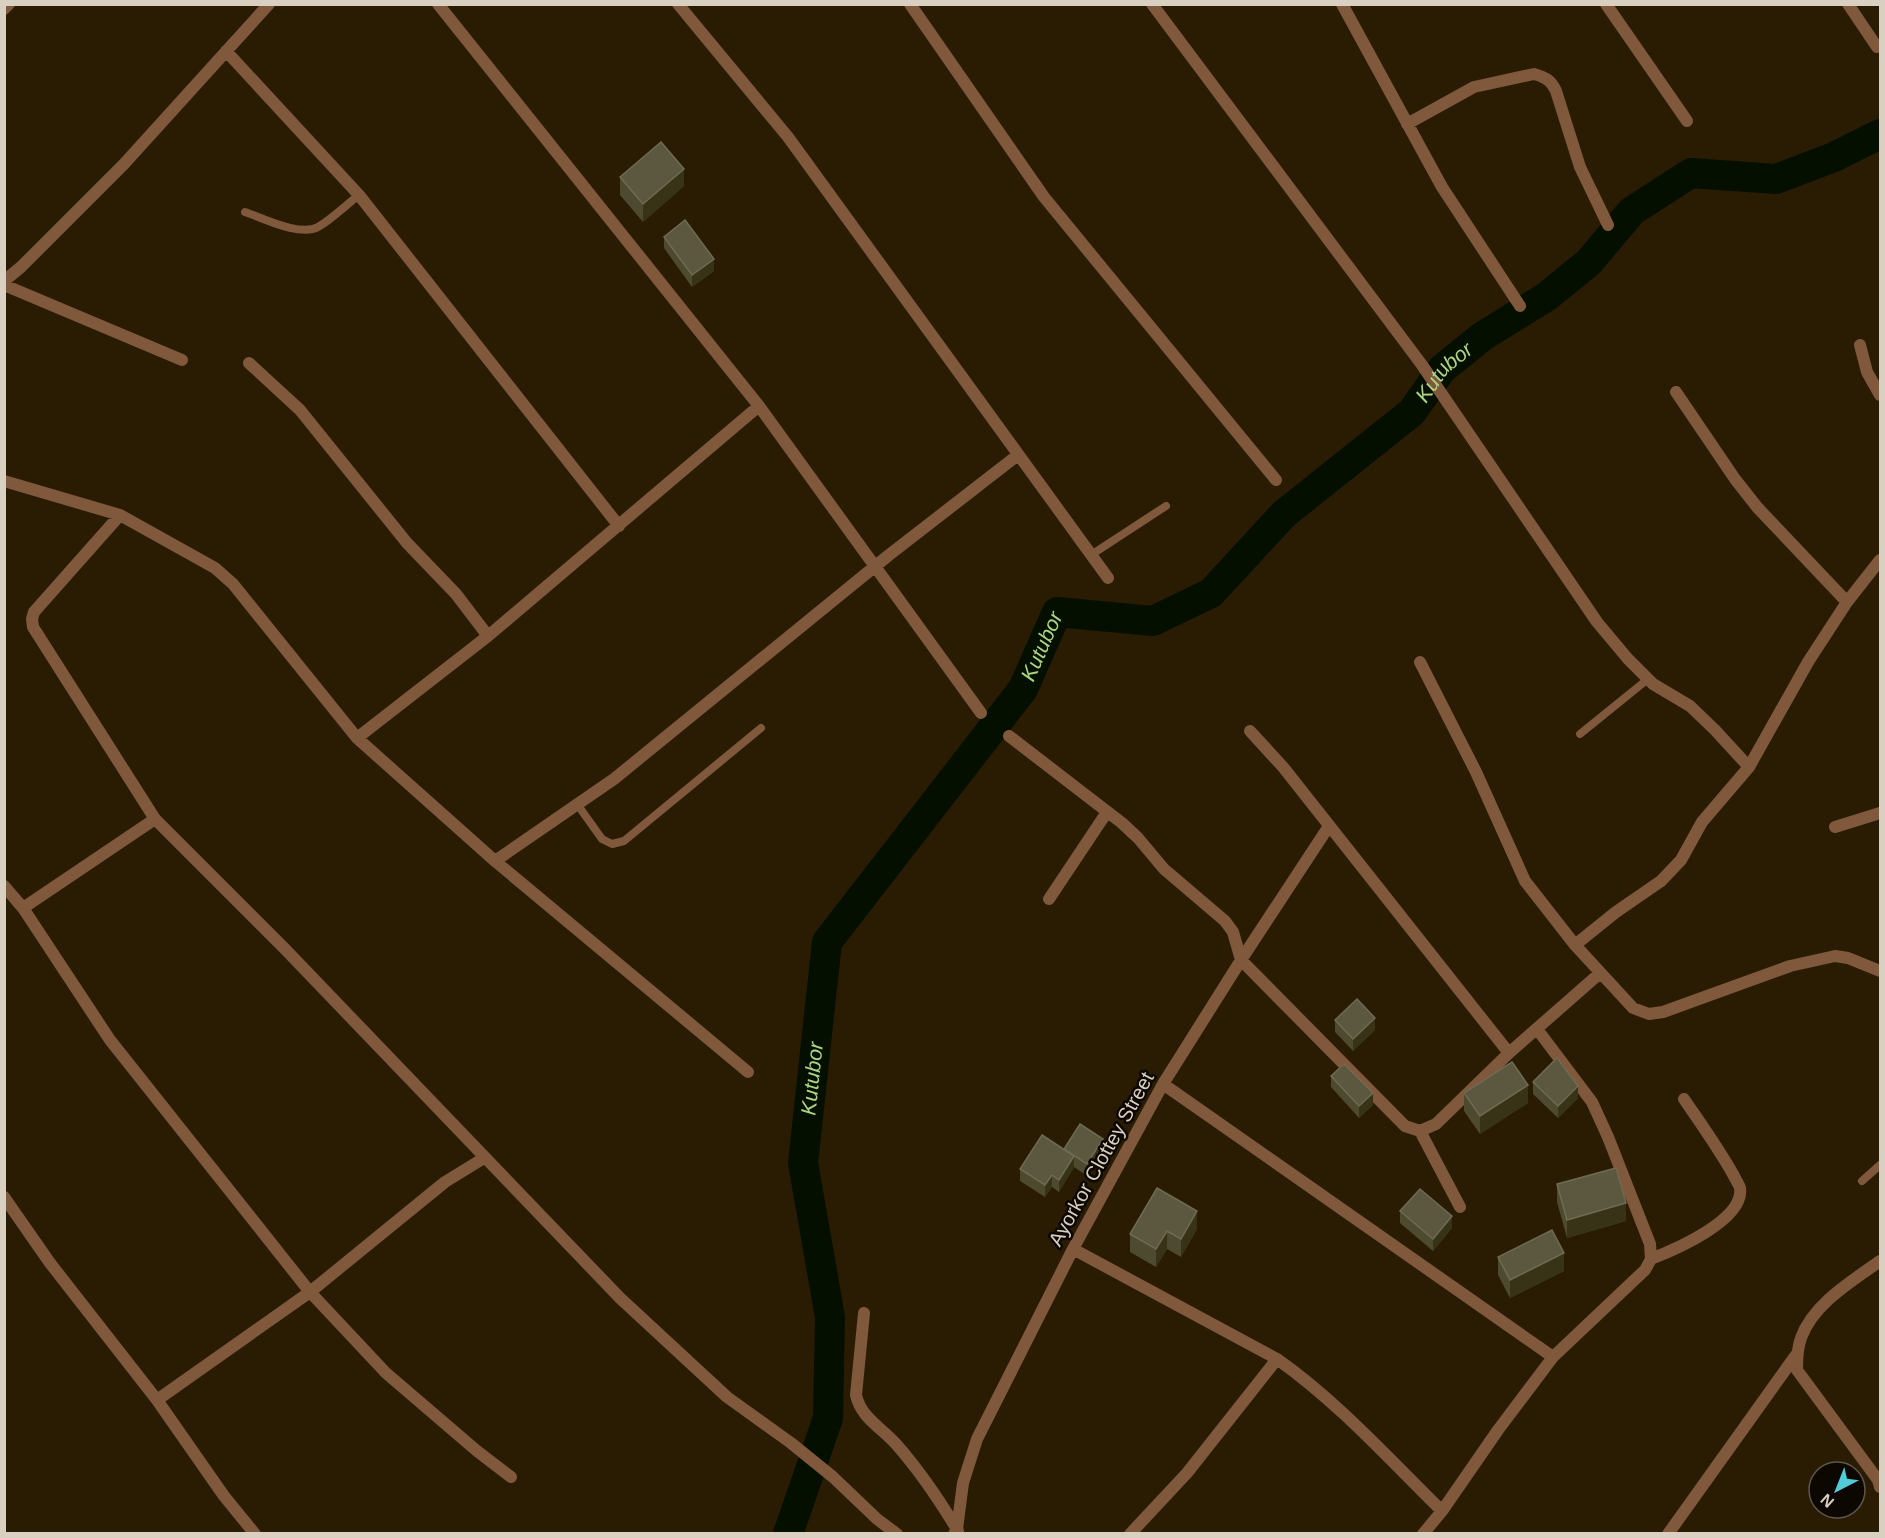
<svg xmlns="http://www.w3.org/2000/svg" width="1885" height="1538" font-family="Helvetica,sans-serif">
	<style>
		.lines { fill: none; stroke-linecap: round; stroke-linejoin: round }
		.river { stroke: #040f00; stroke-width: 30 }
		.lane { stroke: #80583c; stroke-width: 8 }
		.street { stroke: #80583c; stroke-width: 12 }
		.wall { fill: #4d4a2f }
		.shaded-wall { fill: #383217 }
		.building { fill: #5c583f; stroke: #6f6b53; stroke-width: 1.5 }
		.labels { text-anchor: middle; stroke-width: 5; stroke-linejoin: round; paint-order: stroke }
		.street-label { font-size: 20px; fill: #d9d0c2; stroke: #0d0701 }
		.water-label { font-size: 21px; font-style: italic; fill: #abd582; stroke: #0d0701 }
	</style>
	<rect width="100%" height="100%" fill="#291c03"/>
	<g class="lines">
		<path class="river" id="s1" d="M788,1534l40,-116 2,-101 -27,-154 24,-221 196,-253 34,-77 96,9 58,-28 73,-79 128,-102 30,-43 41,-33 63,-39 43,-35 43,-51 59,-38 85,6 58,-22 46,-23"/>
		<path class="lane" d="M245,212c18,6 55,25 73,15 14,-8 28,-22 41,-32
			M1091,555l75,-49
			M1580,734l68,-55
			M577,804l25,35 10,5 12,-3 137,-113
			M1862,1181l18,-16"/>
		<path class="street" d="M438,4l321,402 222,307
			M678,4l110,133 320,441
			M910,4l134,193 232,283
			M1152,4l270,361 175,257 31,37 25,25 37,22 25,24 34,37
			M1342,4l100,183 78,119
			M1606,4l81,117
			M1848,4l29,43
			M4,9l5,-5
			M226,51l133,144 260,331
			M1407,124l67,-37 60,-13c11,3 17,6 22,17l24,76 28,58
			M4,281l17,-14 103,-103 145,-160
			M4,285l178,75
			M1860,345l7,27 13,23
			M249,363l51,47 107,133 49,51 32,42
			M1676,392l59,87 22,28 90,95
			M4,481l116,34 95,53 18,16 124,154 138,123 253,211
			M120,515l-86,97 -2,7 1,8 122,192 130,130 335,349 107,99 64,46 42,34 44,42 20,15
			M1420,662l56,110 49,109 50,64 58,63 16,6 14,-2 127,-46 45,-10 13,2 32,13
			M1250,731l33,36 226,286
			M1009,736l113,87 16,15 26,31 61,52 8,11 8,28 164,166 15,5 16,-7 73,-71 90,-79
			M357,738l131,-102 271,-230
			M1835,827l45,-14
			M495,861l119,-82 275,-224 129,-100
			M4,886l19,22 87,132 200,252 76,81 91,78 34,26
			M1049,899l58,-87
			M23,908l132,-89
			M1575,945l41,-33 45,-31 20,-21 21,-38 47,-55 59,-105 39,-60 33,-42
			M1163,1084l390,273
			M1420,1131l40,76
			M4,1197l46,66 107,137 67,96 31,38
			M1073,1249l204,110c61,43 112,100 165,152
			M1651,1259c23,-9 94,-39 89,-71 -1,-4 -5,-9 -6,-12 -15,-27 -33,-52 -50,-77
			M1880,1261c-28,20 -67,43 -79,77 -4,10 -4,22 -4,32l81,110 2,7
			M864,1313l-8,82c5,23 25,32 40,49 23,26 44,57 62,87
			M157,1400l153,-108 135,-110 39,-24
			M954,1534l3,-5 6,-46 14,-44 96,-190 90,-165 78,-124 88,-134
			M1130,1534l57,-61 90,-114
			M1423,1534l19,-23 56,-81 55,-73 92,-87 6,-11 -1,-15 -42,-107 -16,-35 -55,-73
			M1668,1534l128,-179"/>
	</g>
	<path class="wall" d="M620,177l64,9 -41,36 -23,-27z
		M664,237l50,34 -22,16 -28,-39z
		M1335,1020l40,10 -22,21 -18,-19z
		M1331,1076l42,29 -14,13 -28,-31z
		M1533,1082l45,16 -20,20 -25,-24z
		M1464,1093l64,10 -48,31 -16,-23z
		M1064,1150l39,1 -16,25 -13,-9 -15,25 -7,-5 -7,10 -25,-16v-12z
		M1557,1184l69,37 -59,17 -10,-36z
		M1400,1211l52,17 -19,23 -33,-28z
		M1197,1229l-16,28 -14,-8 -11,18 -26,-15v-18z
		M1498,1257l66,14 -54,27 -12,-23z"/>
	<path class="shaded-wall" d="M684,169v17l-41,36v-18z
		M714,259v12l-22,16v-12z
		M1375,1018v12l-22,21v-12z
		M1528,1085v18l-48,31v-18z
		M1578,1086v12l-20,20v-12z
		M1373,1093v12l-14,13v-12z
		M1103,1139v12l-16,25v-12z
		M1074,1156v12l-15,24v-12z
		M1052,1175v12l-7,10v-12z
		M1626,1203v18l-59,17v-18z
		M1197,1211v18l-16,28v-18z
		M1452,1216v12l-19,23v-12z
		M1167,1231v18l-11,18v-18z
		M1564,1253v18l-54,27v-18z"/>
	<path class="building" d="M661,142l23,27 -41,35 -23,-27z
		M685,220l29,39 -22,16 -28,-38z
		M1357,999l18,19 -22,21 -18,-19z
		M1557,1058l21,28 -20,20 -25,-24z
		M1512,1062l16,23 -48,31 -16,-23z
		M1344,1064l29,29 -14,13 -28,-30z
		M1080,1124l23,15 -16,25 -23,-15z
		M1042,1135l32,21 -15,24 -7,-5 -7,10 -25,-16z
		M1616,1168l10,35 -59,17 -10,-36z
		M1157,1188l40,23 -16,28 -14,-8 -11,18 -26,-15z
		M1420,1189l32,27 -19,23 -33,-28z
		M1552,1230l12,23 -54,27 -12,-23z"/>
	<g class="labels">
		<g class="street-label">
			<text transform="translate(1101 1159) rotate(-61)" y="7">Ayorkor Clottey Street</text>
		</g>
		<g class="water-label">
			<text dy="7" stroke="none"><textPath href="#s1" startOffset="1490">Kutubor</textPath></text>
			<text dy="7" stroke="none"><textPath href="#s1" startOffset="969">Kutubor</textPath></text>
			<text dy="7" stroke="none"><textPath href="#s1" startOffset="465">Kutubor</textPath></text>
		</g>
	</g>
	<rect width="1885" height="1538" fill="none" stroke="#d9d0c2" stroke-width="12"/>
	<g transform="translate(1837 1490) rotate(222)"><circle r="28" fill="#0d0701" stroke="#5f574e" stroke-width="1.5"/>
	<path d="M0-4.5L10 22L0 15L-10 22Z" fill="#52cbd8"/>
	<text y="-9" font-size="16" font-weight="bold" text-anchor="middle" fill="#d9d0c2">N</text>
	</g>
</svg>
